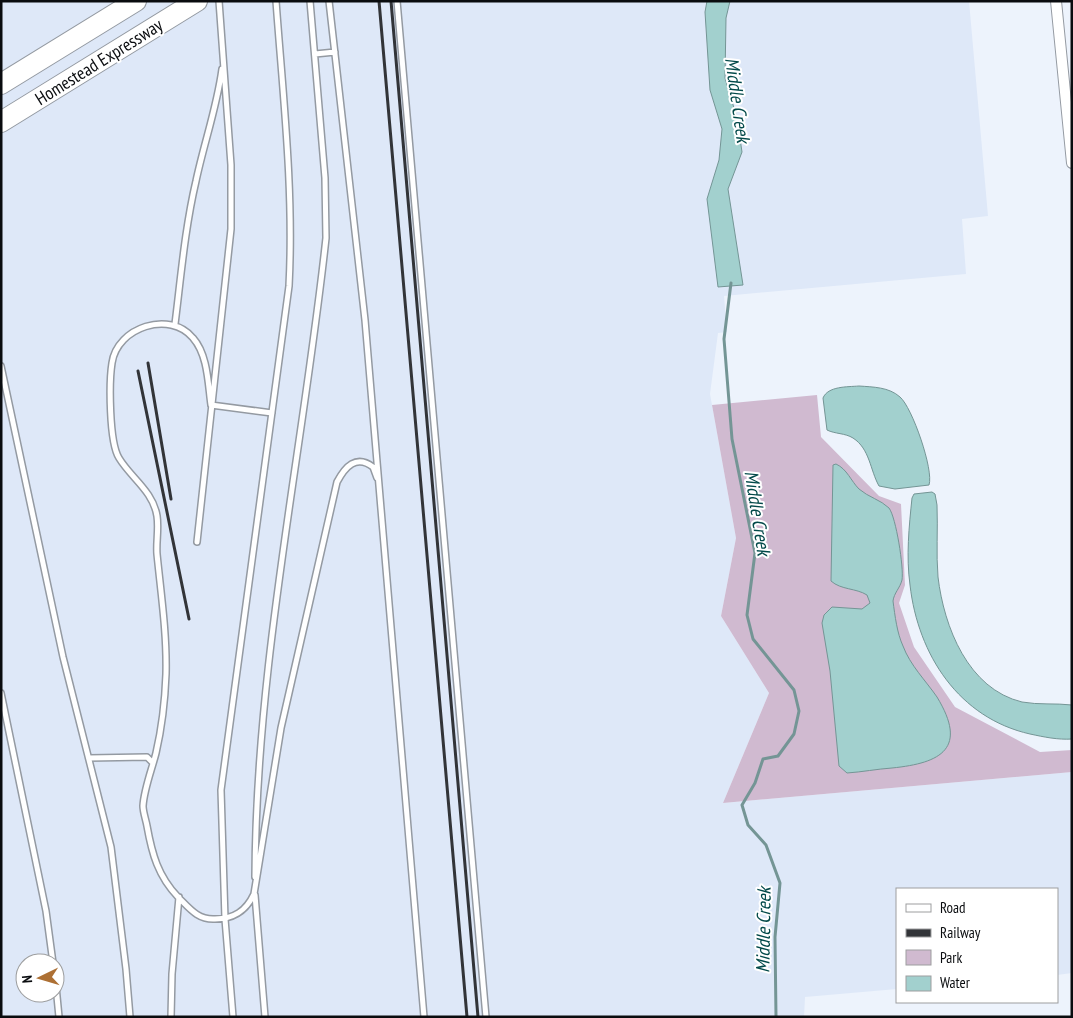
<svg xmlns="http://www.w3.org/2000/svg" width="1073" height="1018" font-family="'PT Sans Narrow',sans-serif">
	<style>
		.built { fill: #dee8f8; fill-rule: evenodd }
		.green { fill: #d0bad0 }
		.water { fill: #a2d0ce; stroke: #749595 }
		.lines { fill: none; stroke-linecap: round; stroke-linejoin: round }
		.stream { stroke: #749595; stroke-width: 3 }
		.lane-casing { stroke: #949aa2; stroke-width: 8 }
		.street-casing { stroke: #949aa2; stroke-width: 12 }
		.highway-casing { stroke: #949aa2; stroke-width: 22 }
		.lane { stroke: #fff; stroke-width: 5 }
		.street { stroke: #fff; stroke-width: 10 }
		.highway { stroke: #fff; stroke-width: 20 }
		.rail { stroke: #323438; stroke-width: 3 }
		.labels { text-anchor: middle; stroke-width: 4; stroke-linejoin: round; paint-order: stroke }
		.street-label { font-size: 18px; fill: #0a0c0f; stroke: #fff }
		.water-label { font-size: 19px; font-style: italic; fill: #024949; stroke: #fff }
	</style>
	<rect width="100%" height="100%" fill="#edf3fc"/>
	<path class="built" d="M1,1h968l19,215 -26,3 4,55 -242,22 3,36 -9,1 -8,61 26,144 -15,78 48,77 -46,110 349,-31v201l-15,2v-86h-160v100l-92,8 -1,20h-803zM25,963h30v30h-30z"/>
	<path class="green" d="M817,395l4,42 58,59 22,8 4,81 -6,18 15,44 41,60 85,45 32,-2v22l-349,31 46,-110 -48,-77 15,-78 -24,-133z"/>
	<path class="water" d="M707,1h23l-4,17 -1,60 12,40 5,34 -14,37 15,96 -25,2 -11,-88 12,-39 3,-31 -12,-39 -5,-78z
		M859,386c14,1 30,1 41,11 12,10 34,73 29,88l-34,4 -16,-3c-9,-16 -9,-37 -26,-48 -8,-5 -18,-4 -26,-8l-4,-32c5,-12 24,-11 36,-12z
		M836,464c11,5 15,17 23,25 9,8 22,11 30,19 7,9 15,60 13,72 -2,8 -8,13 -9,21 2,15 4,32 10,45 7,19 23,35 34,51 31,51 5,66 -45,71 -15,1 -30,4 -45,5l-8,-7 -9,-95 -8,-48 2,-8 8,-8 30,2 8,-6 -3,-8c-11,-7 -26,-5 -36,-14l2,-116z
		M932,492l3,2 2,11c1,24 -1,49 1,72 6,50 30,112 84,125 16,3 34,1 50,3v34c-14,1 -28,-2 -42,-5 -71,-16 -112,-79 -120,-149 -4,-29 -1,-58 2,-87l2,-4z"/>
	<g class="lines">
		<path class="stream" d="M731,283l-7,56 8,100 23,114 -8,62 6,24 41,51 5,21 -5,23 -16,22 -15,3 -8,24 -13,22 6,20 18,20 14,38 -5,54 1,80"/>
		<g class="lane-casing">
			<path id="lane" d="M329,1l36,319 59,697
				M397,1l89,1016
				M315,54l20,-2
				M175,324c6,-48 10,-96 21,-143 8,-38 21,-74 26,-112
				M1,366l62,291 48,190 15,122 4,48
				M211,405c-3,-21 -3,-50 -18,-67 -23,-28 -76,-11 -81,25 -3,19 -3,79 7,95 12,20 34,33 38,58 2,13 -1,26 0,38 4,40 10,80 9,120 -1,27 -4,53 -10,79 -4,16 -12,36 -13,53 0,6 3,14 4,20 5,28 11,50 31,71 12,12 20,23 37,22 19,0 31,-8 39,-25l27,-166 56,-246c8,-15 19,-28 36,-15l4,11
				M211,405l61,8
				M197,542l34,-313v-64l-12,-164
				M1,693l45,218 7,52
				M89,758l58,-1 6,6
				M255,877c1,-215 48,-426 71,-639l-1,-60 -15,-177
				M255,895l10,122
				M55,976l4,41
				M171,1017l1,-43 7,-77
				M233,1017l-8,-98 -4,-129 68,-504c5,-95 -6,-190 -13,-285"/>
		</g>
		<g class="street-casing">
			<path id="street" d="M1056,1l16,162"/>
		</g>
		<g class="highway-casing">
			<path id="highway" d="M1,84l135,-83
				M1,122l196,-121"/>
		</g>
		<use href="#lane" class="lane"/>
		<use href="#street" class="street"/>
		<use href="#highway" class="highway"/>
		<path class="rail" d="M379,1l88,1016
			M391,1l87,1016
			M148,363l23,136
			M138,371l51,248"/>
	</g>
	<g class="labels">
		<g class="street-label">
			<text transform="translate(99 62) rotate(-32)" y="6">Homestead Expressway</text>
		</g>
		<g class="water-label">
			<text transform="translate(738 100) rotate(82)" y="7">Middle Creek</text>
			<text transform="translate(758 513) rotate(81)" y="7">Middle Creek</text>
			<text transform="translate(763 930) rotate(-89)" y="7">Middle Creek</text>
		</g>
	</g>
	<rect width="1073" height="1018" fill="none" stroke="#0a0c0f" stroke-width="5"/>
	<rect x="896" y="888" width="162" height="115" fill="#ffffff" stroke="#9d9e9f"/>
	<rect x="906" y="904" width="25" height="8" fill="#ffffff" stroke="#9d9e9f"/>
	<text x="940" y="913" font-size="15" fill="#0a0c0f">Road</text>
	<rect x="906" y="929" width="25" height="8" fill="#323438" stroke="#9d9e9f"/>
	<text x="940" y="938" font-size="15" fill="#0a0c0f">Railway</text>
	<rect x="906" y="950" width="25" height="15" fill="#d0bad0" stroke="#9d9e9f"/>
	<text x="940" y="963" font-size="15" fill="#0a0c0f">Park</text>
	<rect x="906" y="976" width="25" height="15" fill="#a2d0ce" stroke="#9d9e9f"/>
	<text x="940" y="988" font-size="15" fill="#0a0c0f">Water</text>
	<g transform="translate(40 978) rotate(265)"><circle r="24" fill="#ffffff" stroke="#9d9e9f"/>
	<path d="M0-4L9 19L0 12L-9 19Z" fill="#ad7034"/>
	<text y="-8" font-size="14" font-weight="bold" text-anchor="middle" fill="#0a0c0f">N</text>
	</g>
</svg>
